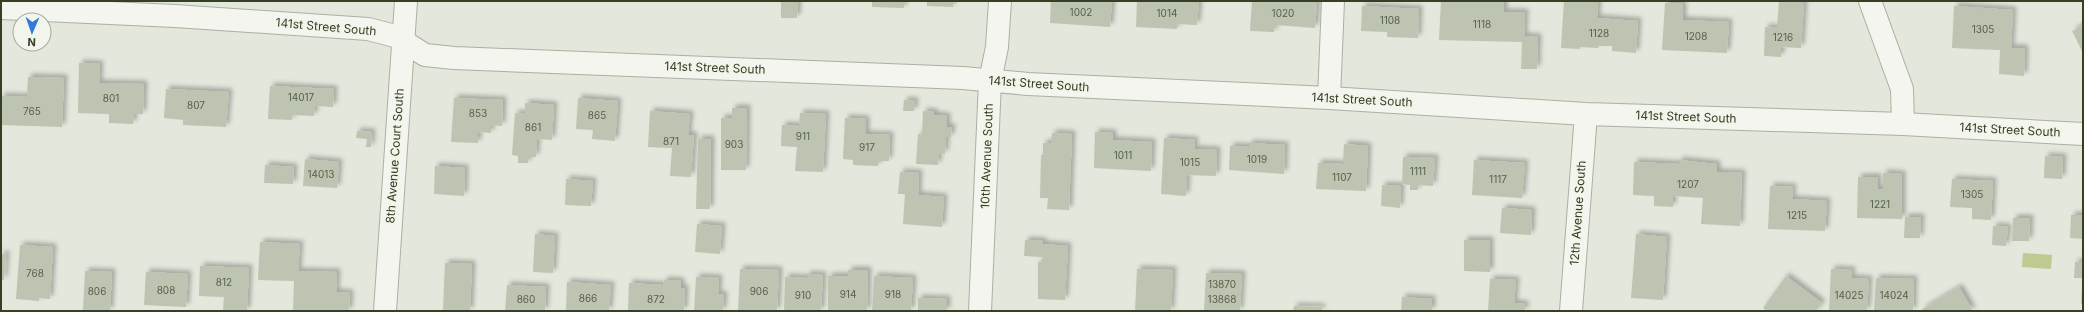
<svg xmlns="http://www.w3.org/2000/svg" width="2084" height="312" font-family="Inter,sans-serif">
	<style>
		.water { fill: #bdcb93 }
		.building { fill: #bec4b2; filter: url(#shadow) }
		.lines { fill: none; stroke-linecap: round; stroke-linejoin: round }
		.street-casing { stroke: #abb1a1; stroke-width: 24 }
		.street { stroke: #f3f5ee; stroke-width: 22 }
		.labels { text-anchor: middle; stroke-width: 3.5; stroke-linejoin: round; paint-order: stroke }
		.number-label { font-size: 10px; fill: #576048 }
		.street-label { font-size: 12px; fill: #353f24; stroke: #f2f5eb }
	</style>
	<defs>
		<filter id="shadow"><feDropShadow dx="3.5" dy="-3.5" stdDeviation="2" flood-color="#0004"/></filter>
	</defs>
	<rect width="100%" height="100%" fill="#e3e7dc"/>
	<path class="water" d="M2023,253l29,2 -1,14 -29,-2z"/>
	<path class="building" d="M781,1h17l-1,17h-16z
		M872,1h32v7l-32,-1z
		M927,1h26v6l-26,-1z
		M1051,1h61l-2,26 -60,-4z
		M1137,1h62l-2,24 -19,-1 -1,5 -41,-2z
		M1252,1h65l-2,27 -40,-3 -1,7 -24,-1z
		M1441,1h63v11h21l-1,24 14,1 -1,32h-16l1,-27 -83,-2z
		M1564,1h34l-1,17 41,3 -2,32 -24,-2v-5h-14v2l-18,-1v2l-19,-1z
		M1779,2l25,1 -3,45 -20,-1v10l-17,-1 1,-29 12,1z
		M1665,3l18,1v16l46,2 -2,31 -65,-3z
		M1362,6l57,3 -1,29 -31,-1v-5l-26,-1z
		M1954,6l59,4 -2,38h14l-1,28 -25,-2 1,-24 -48,-2z
		M2083,25v28l-11,-22z
		M79,63l21,1 -1,19 45,1 -1,30h-9l-1,10 -24,-1v-9l-31,-1z
		M28,77l36,1 -2,49 -61,-2v-29l26,1z
		M270,86l64,3 -1,18 -18,-1 -1,10 -22,-1v5l-24,-1z
		M166,89l63,3 -3,35 -43,-2v-5l-19,-2z
		M454,98l49,2 -1,26 -11,-1v8l-13,-1v11l-27,-1z
		M578,98l40,3 -3,40 -23,-2 1,-9 -17,-1z
		M904,100l11,1 -1,10h-11z
		M525,103l29,2 -2,35 -15,-1 -1,18h-8v6h-10v-7l-6,-1 3,-42 10,1z
		M732,108h15l-1,62h-25v-52h11z
		M650,111l40,3 -2,21h6l-3,42 -21,-1 2,-28 -24,-1z
		M923,111l11,1v3l13,1v11h5l-1,10h-5l-1,17 -6,-1 -1,12 -22,-1 2,-30 4,1z
		M800,113l26,1 -3,58 -28,-1 2,-24 -16,-1 1,-21 17,1z
		M845,118l21,1v15l24,1 -1,26h-11v5l-25,-1v-5l-10,-1z
		M357,131l15,1 -1,15h-5l1,-8 -11,-1z
		M1095,132l18,1v7l39,2 -1,29 -57,-3z
		M1052,133l20,1 -3,76 -22,-1 1,-11h-8l1,-43h2v-12h8z
		M1164,138l31,2 -1,9 23,1 -1,26 -29,-1 -1,21 -25,-2z
		M698,139h13l-1,70h-14z
		M1249,143l36,2 -1,29 -55,-4 1,-24 19,1z
		M1344,144l24,2 -2,45 -50,-2 2,-26 25,1z
		M2045,156l18,1 -1,22 -18,-1z
		M1403,157l32,1 -2,28 -15,-1v5h-8v-5l-8,-1z
		M305,159l34,3 -2,26 -34,-2z
		M1474,160l51,3 -3,35 -50,-3z
		M1679,160l38,4v8l25,1 -2,53 -39,-2 2,-26 -30,-2v11l-19,-1v-10l-21,-1 1,-33 45,2z
		M265,165l29,2 -1,17 -29,-1z
		M435,166l30,2 -1,28 -30,-2z
		M900,172l19,1 -1,22 26,2 -2,30 -39,-3 2,-30h-7z
		M1883,173l19,1v45l-45,-1 1,-41h20v12h5z
		M566,179l27,2 -2,25 -26,-1z
		M1952,179l41,2 -2,39 -19,-1v-11l-22,-1z
		M1382,185l19,1 -1,22 -19,-2z
		M1770,186l23,1 -1,12 35,2 -2,30 -57,-2z
		M1502,208l30,2 -1,25 -31,-2z
		M2071,215h12v24l-13,-1z
		M1905,217h16l-1,21h-16z
		M2013,218h17l-1,23h-17z
		M697,224l25,2 -2,28 -25,-2z
		M1993,226l15,1 -2,19 -14,-1z
		M535,234l20,2 -2,37 -20,-1z
		M1636,234l31,3 -4,63 -32,-2z
		M1025,240l18,1v3l25,2 -3,54 -27,-1v-37h4l1,-14 -1,9 -18,-1z
		M1464,240h26v32l-26,-1z
		M260,242l40,2 -2,27 39,1 -1,20 14,1 -1,18h-56l1,-30 -36,-1z
		M20,245l33,2 -3,52 -11,-1v3l-23,-2z
		M1,254h5l-2,26h-3z
		M2075,262h8v16h-9z
		M445,263l27,1 -2,47 -27,-1z
		M200,266l49,2 -2,43h-24l1,-14 -25,-1z
		M740,269l39,1 -2,41h-39z
		M1137,269l36,1 -2,41h-36z
		M1831,269l21,1 -1,8 18,1 -2,32h-38z
		M848,270h20l-1,41h-39v-35h20z
		M85,271l27,1 -2,39 -27,-1z
		M146,272l42,2 -2,33 -42,-2z
		M1206,273l36,1 -2,37h-36z
		M807,274l16,1 -2,36h-37l1,-34 22,1z
		M874,276l39,2 -2,33h-39z
		M1786,276l36,27 -6,8h-49l-4,-3z
		M696,277l23,1 -1,16 6,1 -1,16h-29z
		M1876,278l38,1 -1,32h-39z
		M1490,279l26,1 -2,23 11,1v7h-37z
		M664,280l17,1v7h4l-1,23h-56l1,-28 34,2z
		M567,282l44,3 -2,26h-43z
		M507,285l39,2 -1,24h-40z
		M2082,286h1v18h-2z
		M1959,287l14,24h-50l-1,-2z
		M1402,297l30,2v12h-31z
		M918,298l29,1v12h-29z
		M1294,306l28,1v4h-29z"/>
	<g class="lines">
		<g class="street-casing">
			<path id="street" d="M1870,1l32,88 1,35
				M1,8l174,8 193,13 27,7 30,19 29,3 509,20 65,6 301,14 257,16 317,10 180,10
				M1329,98l4,-97
				M385,311l21,-310
				M980,311l10,-230 7,-34 3,-46
				M1571,311l15,-197"/>
		</g>
		<use href="#street" class="street"/>
	</g>
	<g class="labels">
		<g class="number-label">
			<text x="1081" y="16">1002</text>
			<text x="1167" y="17">1014</text>
			<text x="1283" y="17">1020</text>
			<text x="1390" y="24">1108</text>
			<text x="1482" y="28">1118</text>
			<text x="1983" y="33">1305</text>
			<text x="1599" y="37">1128</text>
			<text x="1696" y="40">1208</text>
			<text x="1783" y="41">1216</text>
			<text x="301" y="101">14017</text>
			<text x="111" y="102">801</text>
			<text x="196" y="109">807</text>
			<text x="32" y="115">765</text>
			<text x="478" y="117">853</text>
			<text x="597" y="119">865</text>
			<text x="533" y="131">861</text>
			<text x="803" y="140">911</text>
			<text x="671" y="145">871</text>
			<text x="734" y="148">903</text>
			<text x="867" y="151">917</text>
			<text x="1123" y="159">1011</text>
			<text x="1257" y="163">1019</text>
			<text x="1190" y="166">1015</text>
			<text x="1418" y="175">1111</text>
			<text x="321" y="178">14013</text>
			<text x="1342" y="181">1107</text>
			<text x="1498" y="183">1117</text>
			<text x="1688" y="188">1207</text>
			<text x="1972" y="198">1305</text>
			<text x="1880" y="208">1221</text>
			<text x="1797" y="219">1215</text>
			<text x="35" y="277">768</text>
			<text x="224" y="286">812</text>
			<text x="1222" y="288">13870</text>
			<text x="166" y="294">808</text>
			<text x="97" y="295">806</text>
			<text x="759" y="295">906</text>
			<text x="848" y="298">914</text>
			<text x="893" y="298">918</text>
			<text x="803" y="299">910</text>
			<text x="1849" y="299">14025</text>
			<text x="1894" y="299">14024</text>
			<text x="588" y="302">866</text>
			<text x="526" y="303">860</text>
			<text x="656" y="303">872</text>
			<text x="1222" y="303">13868</text>
		</g>
		<g class="street-label">
			<text transform="translate(326 27) rotate(5)" y="4">141st Street South</text>
			<text transform="translate(715 68) rotate(2)" y="4">141st Street South</text>
			<text transform="translate(1039 84) rotate(4)" y="4">141st Street South</text>
			<text transform="translate(1362 100) rotate(3)" y="4">141st Street South</text>
			<text transform="translate(1686 117) rotate(2)" y="4">141st Street South</text>
			<text transform="translate(2010 130) rotate(3)" y="4">141st Street South</text>
			<text transform="translate(395 156) rotate(-86)" y="4">8th Avenue Court South</text>
			<text transform="translate(987 156) rotate(-88)" y="4">10th Avenue South</text>
			<text transform="translate(1578 213) rotate(-86)" y="4">12th Avenue South</text>
		</g>
	</g>
	<rect width="2084" height="312" fill="none" stroke="#353f24" stroke-width="4"/>
	<g transform="translate(32 32) rotate(182)"><circle r="19" fill="#f2f5eb" stroke="#a6ac9b"/>
	<path d="M0-3L7 15L0 10L-7 15Z" fill="#3479d9"/>
	<text y="-6" font-size="11" font-weight="bold" text-anchor="middle" fill="#353f24">N</text>
	</g>
</svg>
